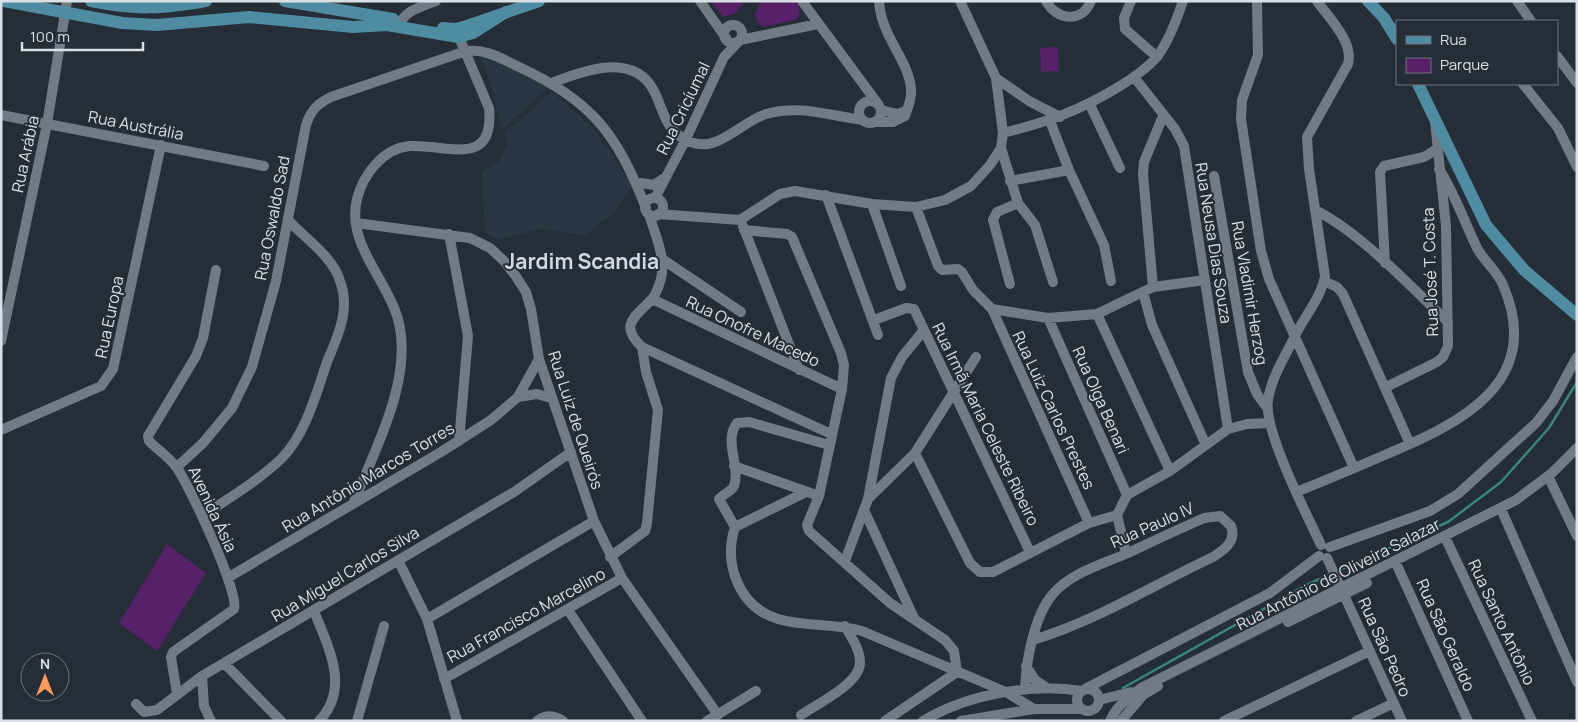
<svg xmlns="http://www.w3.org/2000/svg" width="1578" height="722" font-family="Manrope,sans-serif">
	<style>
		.built { fill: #2b3644 }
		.green { fill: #562168 }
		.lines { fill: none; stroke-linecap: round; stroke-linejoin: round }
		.stream { stroke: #38857f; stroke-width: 2.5 }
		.minor { stroke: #717a85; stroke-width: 10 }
		.major { stroke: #4f8ca1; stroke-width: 12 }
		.labels { text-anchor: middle; stroke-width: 4; stroke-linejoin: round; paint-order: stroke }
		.street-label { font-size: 16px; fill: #dbe0e6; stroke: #252d36 }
		.district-label { font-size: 21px; font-weight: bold; fill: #d0dae6; stroke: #252d36 }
	</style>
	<rect width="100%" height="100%" fill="#252d36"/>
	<path class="built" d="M479,56h9l60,31 -46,43 -15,-58z
		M551,91l45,39 6,13 7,6 24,38 -20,26 -28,22 -45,-6 -43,11 -12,-8 -3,-61 16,-9 10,-18 -4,-12 25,-19z"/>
	<path class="green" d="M710,1h33c-5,11 -7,15 -20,15z
		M761,1h35c4,7 5,13 0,19l-33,7 -6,-6 -2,-7z
		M1058,47l1,24 -18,1 -1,-24z
		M167,544l39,29 -49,78 -38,-28z"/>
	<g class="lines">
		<path class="stream" d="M1337,571l111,-49 53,-40 48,-54 28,-46
			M1123,688l185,-104 24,-10"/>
		<path class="minor" d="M700,1l26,37
			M802,1l76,103
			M1046,1c10,19 36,23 45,0
			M1131,1l-7,17 1,11 32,28
			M1257,1l1,54 -16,45 -1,19 20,132 8,28 85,189
			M1317,1c12,17 37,41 31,63l-41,73 2,32 16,107c-4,23 -23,43 -32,64 -9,18 -22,39 -25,60 -5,30 39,115 53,145
			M1517,1l14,20
			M724 34a9 9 0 1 1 18 0a9 9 0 1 1-18 0Z
			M399,26c5,-16 23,-19 37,-25
			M740,40l78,-16
			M1557,56l20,27
			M1134,77l41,52 9,17 44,283
			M996,78l33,23 31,16
			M552,83c32,-13 82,-31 102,8 11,22 11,43 40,52 25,8 49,-22 72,-29 34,-10 64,2 97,6
			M1523,84l35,44 19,39
			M859 112a11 11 0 1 1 22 0a11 11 0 1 1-22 0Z
			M1090,105l30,63
			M881,110l17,4 9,-4
			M1,115l263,51
			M1050,121l19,49 35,75 7,36
			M874,122h19l12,-6c3,-8 7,-18 6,-27 -2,-29 -30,-52 -32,-88
			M1003,133c45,-11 78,-23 117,-47 13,-8 27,-18 37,-29 11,-15 20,-38 26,-56
			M1001,148l17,55 17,22 18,57
			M1214,176l34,196 9,22 11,15
			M1010,181l59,-11
			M641,183l13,2 9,-6
			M826,195l52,140
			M655,198l31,-59 38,-82 15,-16
			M645 207a9 9 0 1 1 18 0a9 9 0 1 1-18 0Z
			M872,204l29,82
			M916,207l22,59 4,4 16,-1 4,3 11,18 19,19 56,9 49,-4 56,-27 52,-7
			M1315,210c45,22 96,77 133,112
			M649,214c6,21 17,42 12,65 -2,7 -5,16 -10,21 -15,16 -33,25 -9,47l189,87
			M658,214l82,6 40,-26 15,-3 77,13 44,3 29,-7 26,-14 19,-21 11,-17 2,-15 -7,-55 -36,-77
			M356,223l114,15 20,10 13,12 12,15 11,17 5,17 8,50 55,162 28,57 96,137
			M743,226l56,144
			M744,230l43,4 5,3 49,116 3,12 -2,24 -23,107 -12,29 2,6 81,72 55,37 9,11 3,21
			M449,234l19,102 -9,105
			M662,259l79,53
			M1385,263l-5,-91 4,-6 40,-9 13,-8
			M1324,281l13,6 6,7 67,150
			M1010,284l-17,-64 4,-8 21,-9
			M1153,287l-10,-113 1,-12 19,-46
			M1143,292l9,33 53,118
			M652,299l190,90
			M992,309l97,214
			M1097,314l73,157
			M1048,318l79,177
			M874,320l32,-12 8,1 116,243
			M1,341l46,-217 20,-123
			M1386,387l51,-25 6,-5 5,-11 -2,-120 -11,-104
			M518,397l19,-3 14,4
			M1,430l100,-44 12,-17 48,-224
			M829,445l-80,-23 -12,1c-14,18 4,43 -3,63 -3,6 -11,8 -15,13l16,28c-12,37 4,80 43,92 27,8 56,4 84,12l144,61 28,17
			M915,453l55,110 10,9h13l96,-49 28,-8
			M734,466l85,30
			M177,467l26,-24 29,-35 20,-41 24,-86 30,-156c5,-15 11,-21 25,-28l132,-45c19,-5 38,6 54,14 75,35 99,66 129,142
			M1548,476l29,60
			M1296,492c31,-12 61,-25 91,-38 74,-31 158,-72 116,-169 -6,-14 -19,-24 -26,-37 -13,-27 -22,-54 -38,-79
			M868,499l23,-121 11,-21 22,-27
			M353,504c22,-55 61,-125 45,-185 -11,-40 -52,-75 -41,-120 6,-24 26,-51 53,-53 36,-2 85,23 79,-38l-33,-78
			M1501,509l76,173
			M864,510l50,108
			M202,516c27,-18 56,-35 80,-58 24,-25 34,-64 45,-96 6,-15 14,-31 16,-47 2,-11 1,-23 -3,-34 -7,-24 -34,-42 -51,-60
			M735,527l71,-35
			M1445,537l87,184
			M1330,547l100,-36 28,-17 78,-71 17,-22 24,-44
			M1126,553l-9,-38 10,-20 43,-24 58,-42 19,-5 22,-1
			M610,557l35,-26 2,-8 11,-113 -12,-38 -4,-25
			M1327,558l75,163
			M398,560l29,59 30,102
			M845,561l23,-62 47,-46 61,-96
			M1395,561l73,160
			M229,577l212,-125 50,-32 27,-23 21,-38
			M568,610l74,111
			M314,611c14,36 37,77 5,110
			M427,619l167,-98
			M1288,622l79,-39
			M224,663l57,58
			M1026,666l9,14 12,8
			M202,676l2,30 7,15
			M444,679l178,-101
			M1025,689c1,-28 9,-72 27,-94 18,-22 51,-31 76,-42 25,-12 51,-24 76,-35l16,-2 11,10c6,15 -7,24 -18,31 -60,28 -117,64 -180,83
			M1085,689l185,-96 49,-37
			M1077 700a11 11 0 1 1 22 0a11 11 0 1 1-22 0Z
			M177,694l-6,-37 2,-5 61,-43c6,-16 -45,-124 -57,-141 -7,-10 -19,-18 -28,-27l-1,-5 48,-80 7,-18 13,-68
			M1099,700l32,-8
			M136,704l8,8 13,-2 45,-34 312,-184 57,-40
			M801,715c16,-11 60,-32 59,-53 0,-13 -9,-25 -15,-36
			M357,721l27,-95
			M537,721c8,-6 17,-6 26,0
			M707,721l49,-30
			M885,721l72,-49
			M923,721c44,-27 109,-38 159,-30
			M961,721l73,-12h48
			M1110,721c6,-15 19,-24 31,-33l375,-188 36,-27 25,-25
			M1121,721l22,-26 15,-9
			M1224,721l146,-70
			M1356,721l38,-18"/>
		<path class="major" d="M4,1l118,22 35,2 92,-8 104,10 34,-2 71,12 15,-4 33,-21
			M91,1c45,9 69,8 115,0
			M285,1l108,18
			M1368,1l16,17 13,21
			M443,28l12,1 12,-3 72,-25
			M1418,84l68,141 38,45 53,45"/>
	</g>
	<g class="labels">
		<g class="street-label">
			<text transform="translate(683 108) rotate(-64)" y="6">Rua Cricíumal</text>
			<text transform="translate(136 125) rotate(11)" y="6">Rua Austrália</text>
			<text transform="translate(25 154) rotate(-78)" y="6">Rua Arábia</text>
			<text transform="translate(272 218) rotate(-79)" y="6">Rua Oswaldo Sad</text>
			<text transform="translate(1214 243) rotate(81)" y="6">Rua Neusa Dias Souza</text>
			<text transform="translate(1430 272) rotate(-92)" y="6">Rua José T. Costa</text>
			<text transform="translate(1250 293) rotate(80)" y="6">Rua Vladimir Herzog</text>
			<text transform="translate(109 317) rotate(-78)" y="6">Rua Europa</text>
			<text transform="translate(753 331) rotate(25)" y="6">Rua Onofre Macedo</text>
			<text transform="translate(1101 400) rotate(66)" y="6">Rua Olga Benari</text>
			<text transform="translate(1054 410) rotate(65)" y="6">Rua Luiz Carlos Prestes</text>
			<text transform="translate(576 420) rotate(72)" y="6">Rua Luiz de Queirós</text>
			<text transform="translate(986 424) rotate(64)" y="6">Rua Irmã Maria Celeste Ribeiro</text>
			<text transform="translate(368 477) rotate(-31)" y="6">Rua Antônio Marcos Torres</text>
			<text transform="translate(213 509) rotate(65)" y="6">Avenida Ásia</text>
			<text transform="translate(1152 525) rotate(-24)" y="6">Rua Paulo IV</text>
			<text transform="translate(345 574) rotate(-31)" y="6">Rua Miguel Carlos Silva</text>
			<text transform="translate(1338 574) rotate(-27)" y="6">Rua Antônio de Oliveira Salazar</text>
			<text transform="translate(526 615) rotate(-29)" y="6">Rua Francisco Marcelino</text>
			<text transform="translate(1502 622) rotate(65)" y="6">Rua Santo Antônio</text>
			<text transform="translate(1446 635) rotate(66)" y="6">Rua São Geraldo</text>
			<text transform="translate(1385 647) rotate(66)" y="6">Rua São Pedro</text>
		</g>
		<g class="district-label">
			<text x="582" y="269">Jardim Scandia</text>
		</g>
	</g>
	<rect width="1578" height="722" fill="none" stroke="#dbe0e6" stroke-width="5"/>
	<rect x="1396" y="20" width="162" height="65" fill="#252d36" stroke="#6e757c"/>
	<rect x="1406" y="36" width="25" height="8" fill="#4f8ca1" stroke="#6e757c"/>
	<text x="1440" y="45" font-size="15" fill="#dbe0e6">Rua</text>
	<rect x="1406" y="58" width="25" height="15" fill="#562168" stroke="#6e757c"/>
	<text x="1440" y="70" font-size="15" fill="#dbe0e6">Parque</text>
	<g transform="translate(45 677)"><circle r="24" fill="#252d36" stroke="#6e757c"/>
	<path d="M0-4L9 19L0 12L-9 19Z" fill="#ff9b5a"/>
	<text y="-8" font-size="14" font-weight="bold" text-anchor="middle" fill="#dbe0e6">N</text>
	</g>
	<path d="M22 42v8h121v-8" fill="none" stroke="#dbe0e6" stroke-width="2.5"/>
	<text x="30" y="42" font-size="15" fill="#dbe0e6" stroke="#252d36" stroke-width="4" paint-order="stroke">100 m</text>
</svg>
